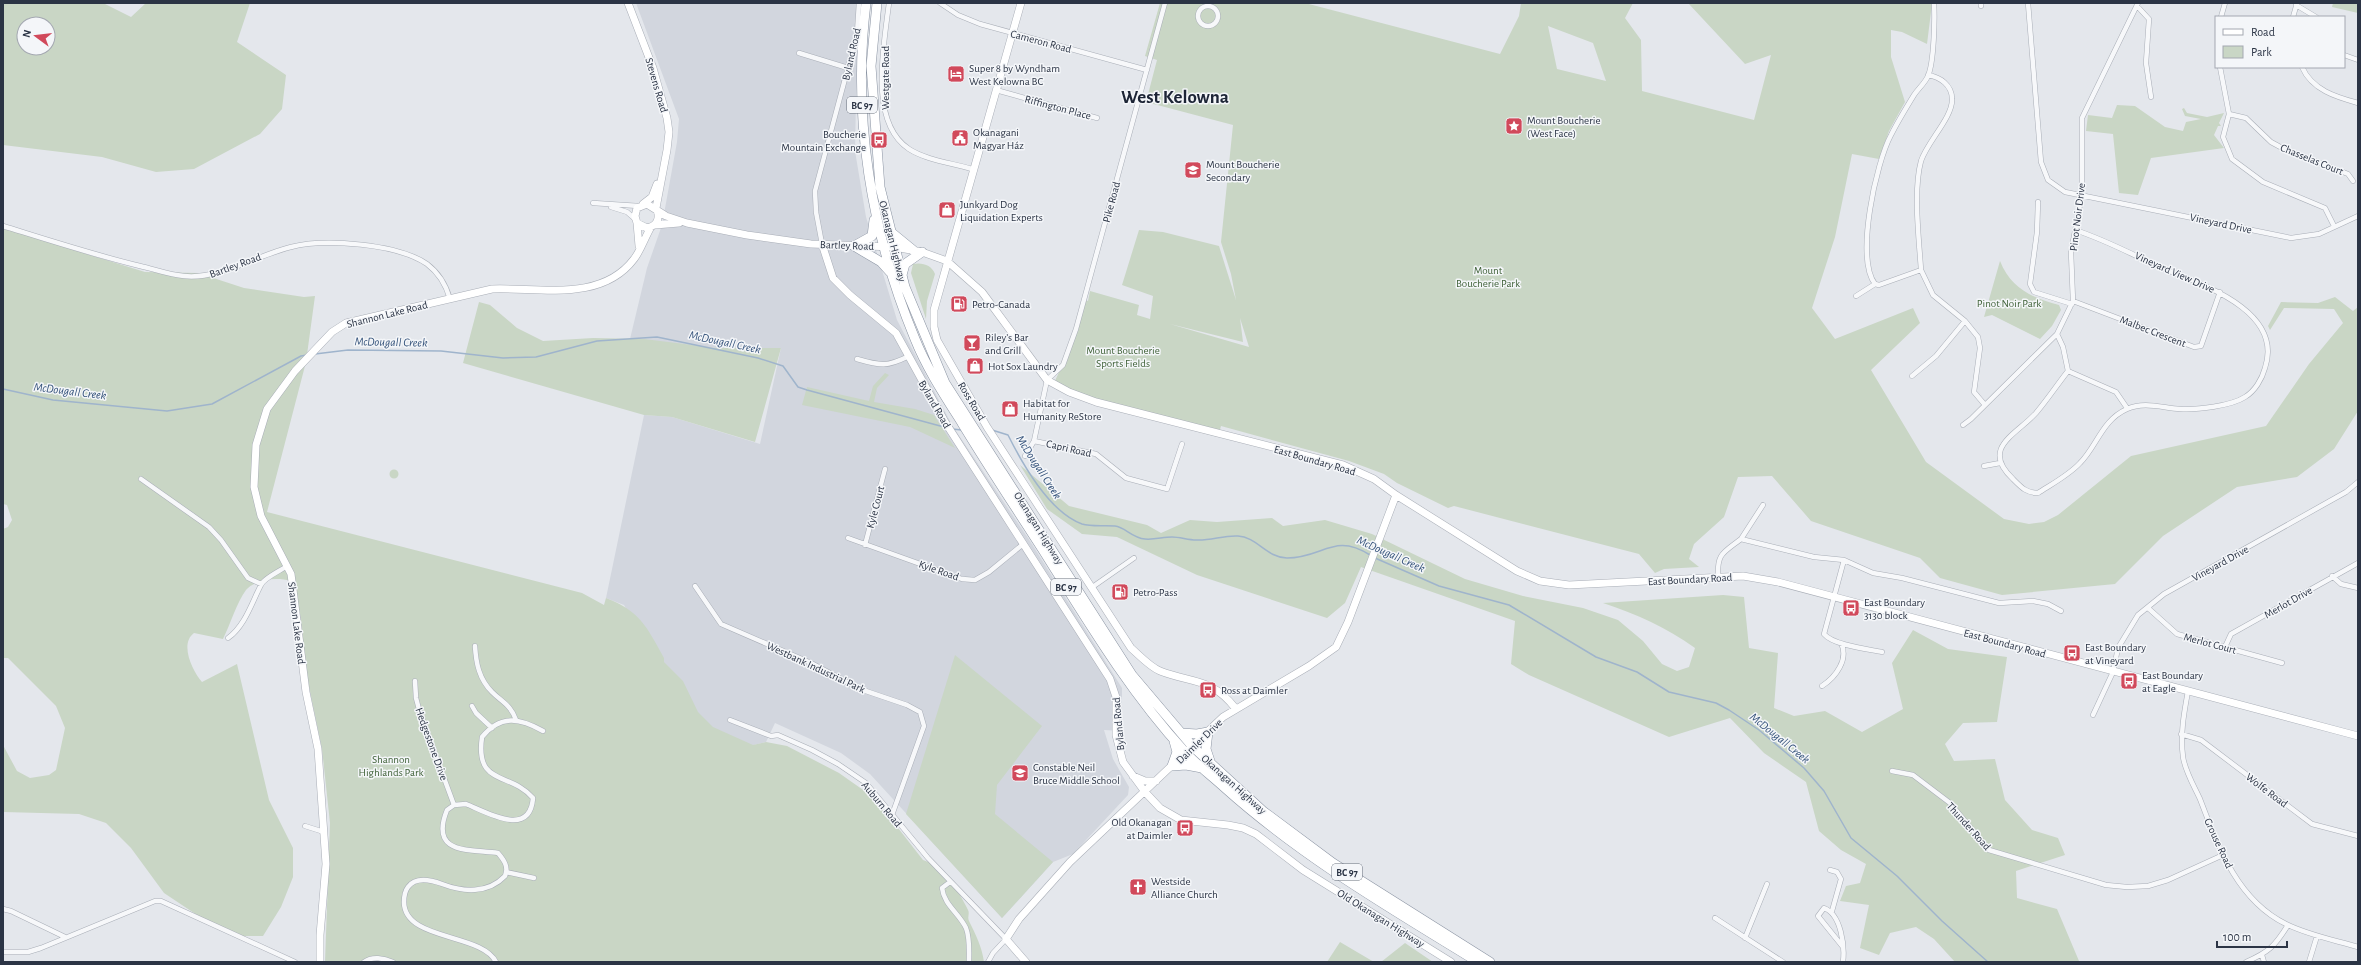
<svg xmlns="http://www.w3.org/2000/svg" width="2361" height="965" font-family="'Alegreya Sans',sans-serif">
	<style>
		.built { fill: #d2d6de }
		.green { fill: #c9d6c5; fill-rule: evenodd }
		.lines { fill: none; stroke-linecap: round; stroke-linejoin: round }
		.stream { stroke: #9fb4cc; stroke-width: 1.5 }
		.street-casing { stroke: #a9aeb7; stroke-width: 5.5 }
		.secondary-casing { stroke: #a9aeb7; stroke-width: 8 }
		.highway-casing { stroke: #8b94a3; stroke-width: 10 }
		.street { stroke: #f7f8fa; stroke-width: 4.5 }
		.secondary { stroke: #fff; stroke-width: 7 }
		.highway { stroke: #fff; stroke-width: 9 }
		.labels { text-anchor: middle; stroke-width: 3; stroke-linejoin: round; paint-order: stroke }
		.shield { fill: #f4f6f9; stroke: #676e7b; stroke-width: 1 }
		.shield-label { font-size: 10px; font-weight: bold; fill: #2b3445 }
		.street-label { font-size: 11px; fill: #2b3445; stroke: #f4f6f9 }
		.poi-label { font-size: 11px; fill: #2b3445; stroke: #f4f6f9; text-anchor: start }
		.park-label { font-size: 11px; fill: #3f6138; stroke: #f4f6f9 }
		.water-label { font-size: 12px; font-style: italic; fill: #34527a; stroke: #f4f6f9 }
		.town-label { font-size: 19px; font-weight: bold; fill: #1d2536; stroke: #f4f6f9 }
	</style>
	<rect width="100%" height="100%" fill="#e4e7ec"/>
	<path class="built" d="M636,3h227l-6,44 -2,104 11,66 31,103 55,105 78,116 92,147v43l-18,-1 9,29 16,28 -1,8 -55,59 -20,8 -51,56 -132,-144 -29,-21 -66,-30 -9,19 -28,7 -42,-10 -72,-134 -18,-7 38,-183 28,2 88,27 21,-96h-64l-87,-9 17,-71 15,-43 15,-83 2,-23z"/>
	<path class="green" d="M3,3h100l28,14 15,-14h104l-13,39 49,33 -4,34 -22,25 -66,35 -38,3 -54,-15 -99,-12zM24,24h24v24h-24z
		M1160,3h145l195,51 19,-38 2,-13h112l-8,15 16,22 1,51 112,29 17,-65 -26,9 -57,-61 244,1 -5,40 -25,-12 -11,-2v27l14,45 -16,29 -10,28 -27,-5 -17,83 -23,71 23,31 78,-31 7,15 -49,47 55,92 78,57 25,5 15,-2 14,-7 73,-59 135,-30 43,-62 34,-41 -9,-14 -50,-1 -14,22 -2,-4 13,-24 37,1 17,-6 18,14 5,-4v104l-24,38 -37,28 -60,10 -74,49 -48,48 -113,11 -62,-17 -20,-20 -109,-37 -39,-45 -34,1 -14,40 -30,27 -5,15 10,8 -35,2 -9,4 -16,-19 -185,-48 -6,2 -51,-25 -13,-9 -35,-13 -128,-35 -3,11 -123,-33 -41,-21 24,-52 7,-31 3,1 2,-10 49,14 -2,10 13,4 3,-23 -31,-11 17,-55 24,2 56,14 17,54 -5,-26 -10,-32 12,-117 -87,-23 11,-42 -12,-4zM1548,26l45,17 13,38 -49,-12zM1240,318l9,29 -79,-23 73,18z
		M2333,3h25v10l-26,-6z
		M2117,105l18,1 30,21 18,4 3,-9 15,-3 -16,-3 -3,-7 2,-1 3,5 20,4 17,-4 -5,10 2,3h-3l-4,9 10,13 -73,10 -13,37 -19,-2 -6,-59 -27,-3 2,-16 24,3z
		M3,228l142,44 53,1 46,15 60,9 11,-1 -9,66 -39,150 315,81 22,12 2,-7c34,13 41,29 58,60v4l19,19 15,31 15,15 40,18 13,-3 21,4 52,27 27,19 14,16 4,2 39,50c18,5 37,32 45,50 2,4 -1,7 1,11 7,14 13,26 15,41h-659l5,-139 -8,-74 -15,-72 -7,-64 -10,-32c-12,-4 -35,-2 -44,9 -9,12 -16,35 -23,49l-29,-6c-15,11 -1,39 8,49l35,-18 32,136 24,48v29l-12,30 -18,29h-29l-28,-15 -42,-28 -33,-45 -25,-25 -27,-9 -76,-2v-67l14,26 13,7 19,-3 7,-5 9,-42 -9,-22 -48,-48h-5v-129l5,-2 4,-7 -5,-15 -4,-1z
		M2000,261c11,28 33,37 59,44l2,5 -9,16 -12,13 -48,-24 -8,2z
		M913,264c9,-2 19,1 22,10l-8,27 -1,18 -15,-46z
		M479,302l11,3 27,23 26,13 50,-3 51,1 73,9h64l-26,94 -83,-25 -28,-2 -181,-52z
		M885,373l4,2 -12,13 -3,14 41,7 19,6 21,33 -45,-21 -108,-22 5,-18 62,14 4,-15z
		M1020,465l49,41 78,19 14,8 29,-13 27,2 55,-4 11,8 42,-6 47,14 93,45 58,17 60,12 35,12 25,21 19,23 15,7 12,-4 6,-19c-29,-21 -59,-34 -92,-45l120,-8 21,2 5,51 29,5 -4,55 20,8 31,-5 37,21 41,-23 -11,-46 21,-33 35,19 59,8 -10,65 -34,1 -18,21 9,17 41,-2 10,41 27,30 26,8 7,17 -49,16 1,27 40,11 22,52 10,1h-134l-21,-23 -18,-12 -26,6 -11,22 -19,-7 9,-43 -29,-4 6,-15 14,-3 6,-19 -25,-14 -22,-19 -13,-49 -42,-29 -34,-35 -61,19 -140,-62 -18,-11 4,-43 -154,-54 -16,36 -18,15 -130,-43 -80,-38 -35,-3 -35,-25z
		M389.5 474a4.5 4.5 0 1 1 9 0a4.5 4.5 0 1 1-9 0Z
		M955,655l87,71 -45,59 -2,29 58,48 -51,56 -96,-104z
		M1340,942l34,20h-47z
		M1405,943l28,19h-52z"/>
	<g class="lines">
		<path class="stream" d="M315,354l33,-4 93,1 62,7 33,-1 61,-16 60,-4 101,21 25,8 15,21 9,3 137,37
			M3,389l50,11 114,11 45,-7 89,-48 6,-1
			M952,429l10,1
			M992,430l16,5c15,30 41,77 74,89 10,3 23,1 33,2 10,1 17,12 30,13 9,1 18,-2 27,-2 8,0 16,3 24,3 14,1 28,-5 42,-4 19,1 29,22 49,22 36,0 47,-26 83,-3
			M1375,558l64,28 70,19 87,52 41,15 32,20 47,11 13,7 30,20 45,38 20,23 27,47 46,38 45,45 46,41"/>
		<g class="street-casing">
			<path id="street" d="M889,3c-5,42 -21,119 20,146 17,11 43,14 63,20
				M940,3l18,12 22,9 167,46
				M1165,3l-89,326 -13,36 -16,15 -13,61 62,13 30,24 41,11 15,-45
				M1934,3c1,16 0,59 -6,73 -3,7 -10,13 -14,19 -8,13 -16,26 -23,40 -15,28 -36,123 -16,149l4,1 42,-15 12,25 32,26 13,16 2,11 -6,44 11,13
				M1981,3v3
				M2028,3l13,159 7,18 17,12 226,46 28,-4 39,-18
				M2296,5l20,12
				M1198 16a10 10 0 1 1 20 0a10 10 0 1 1-20 0Z
				M2137,6l12,13 -3,44 5,34
				M2221,17l4,-14
				M2293,17l4,-14
				M799,53l49,15
				M2344,55l14,5
				M2220,67l9,47 -6,23 9,22 31,23 62,26 9,18
				M2302,67c10,23 34,30 56,36
				M996,90l101,28
				M2229,114l17,4 25,24 13,7 64,25 5,7
				M2038,202l-1,30 -7,52 4,8 38,12
				M593,203l46,3
				M611,207l16,5 8,7
				M3,226c45,14 91,29 137,40 14,3 29,9 44,10 34,4 74,-21 107,-29 34,-9 107,-3 136,17 12,9 19,21 23,35
				M822,244l-6,-32 -1,-21 42,-157 2,-31
				M1921,270c-2,-31 -8,-79 0,-109 6,-19 32,-44 31,-62 0,-14 -12,-22 -24,-24
				M1856,296l19,-12
				M2073,301l121,46 7,-1 19,-54
				M2057,334l6,13 5,24c-11,14 -21,29 -32,42 -20,22 -56,35 -23,66 8,8 13,14 25,14 14,-9 31,-18 42,-30 17,-17 22,-43 47,-54 17,-8 36,-1 53,0 17,1 51,-3 65,-12 10,-6 17,-18 20,-29 20,-60 -71,-86 -110,-103 -27,-13 -52,-26 -80,-35
				M857,359c24,7 30,8 52,-3
				M2068,371l48,21 11,16
				M1912,376l24,-20 29,-35
				M1963,425l8,-6 86,-85 16,-33 -2,-49 11,-58v-76l56,-115
				M1025,456l9,-15
				M1984,466l16,-3
				M141,479l68,48 12,13 27,38 13,6
				M848,538l114,41 13,1 14,-8 33,-27
				M1741,539l22,-34
				M865,545l20,-76
				M2332,576l9,8 17,4
				M1718,577c-1,-24 5,-24 23,-38l73,18 30,3
				M695,586l26,38 90,39 49,26 47,16 13,7 4,14 -32,89
				M1091,588l43,-30
				M2148,608l29,26 105,29
				M228,638c17,-12 24,-36 33,-53 3,-7 19,-14 26,-19
				M475,646c1,17 4,33 17,46 10,10 19,13 24,28
				M2225,647l6,-13 127,-71
				M1882,652c-15,-3 -49,-7 -58,-18l20,-74 29,13 29,5 97,25 34,-2 15,3 13,7
				M415,681l1,17 4,15 34,92
				M1822,686c14,-9 27,-27 19,-43
				M2188,691c-4,22 -8,43 -5,66 2,14 11,29 17,42 18,47 37,101 86,125 22,11 48,16 72,23
				M472,706l4,7 16,15
				M2093,715l20,-43 5,-24 20,-33 26,-21 182,-102 12,-10
				M730,720l41,16 7,-1 34,15 26,14 28,19 62,75 78,81 -13,14 -5,9
				M2181,734l20,6 111,84 46,12
				M1892,771l21,4 37,28 39,47 117,35 21,2 21,-1 20,-6 55,-25
				M305,826l19,6
				M1830,870l7,2 4,7 -9,32
				M506,872l28,6
				M950,882l-8,6c2,17 17,25 24,40 4,10 3,23 3,34
				M3,909l8,2 54,26
				M1715,918l68,44
				M1745,938l22,-54
				M1843,947l-25,-31 6,-8c17,6 21,38 19,54
				M3,952h25l13,-4 114,-47h6l134,61
				M2262,955l2,7
				M364,962c8,-6 20,-4 29,0
				M496,962c-14,-29 -92,-21 -92,-60 0,-5 1,-11 4,-15 8,-11 23,-7 34,-3 21,8 46,10 63,-8 4,-9 -1,-16 -7,-23 -29,-4 -69,2 -51,-43l7,-5 12,-1c22,9 64,34 67,-6 -23,-27 -58,-11 -51,-61 19,-23 38,-19 61,-6
				M2246,962c23,-10 29,-16 42,-37
				M2309,962l8,-26"/>
		</g>
		<g class="secondary-casing">
			<path id="secondary" d="M628,3l25,65 14,50 2,14 -2,18 -11,58
				M1021,3l-87,307v17l3,13 50,87 144,221c8,7 19,19 29,23 34,13 51,6 76,38
				M643,204l9,-7 5,-13
				M657,210c3,9 0,16 -10,18l-10,-5 -2,-7 2,-8 10,-4 19,12 21,7 60,12 64,9 83,3 28,5 25,9 35,31 65,88 22,12 27,10 247,63 31,14 22,16 121,76 23,10 29,4 174,-9 35,6 580,154
				M637,223l2,23
				M655,225l24,-2
				M822,244l11,34 17,17 46,38 49,89 165,257 6,18v38l7,27 22,30 15,16 21,12 47,5 15,3 13,6 47,36 148,92
				M1133,776l12,5h11
				M320,962v-27l6,-71 -8,-115 -12,-57 -15,-118 -30,-58 -7,-29 2,-42 11,-36 28,-38 37,-39 14,-9 146,-34c46,-2 109,14 142,-30 7,-9 11,-22 17,-32
				M1026,962l-20,-23 13,-20 51,-57 153,-145 86,-51 27,-19 12,-25 48,-127"/>
		</g>
		<g class="highway-casing">
			<path id="highway" d="M866,3c-14,114 5,230 49,336 12,30 30,57 47,84 26,43 54,85 81,127 44,70 86,141 142,202 12,13 27,24 40,36 77,69 165,120 253,174
				M877,3l-6,63 9,121 25,100 40,96 187,292 61,72 70,64 70,52 157,99
				M891,232l22,18
				M854,246l18,-10 2,-16
				M854,246l27,16 9,10
				M902,275l3,-11 17,-12
				M1208,732l-2,17 4,12
				M1181,733l16,1 11,-2
				M1174,741l3,11 -5,14 14,-1 16,3"/>
		</g>
		<use href="#street" class="street"/>
		<use href="#secondary" class="secondary"/>
		<use href="#highway" class="highway"/>
	</g>
	<defs>
		<g id="hotel-square" transform="scale(0.9)"><rect x="-9" y="-9" width="18" height="18" rx="4" fill="#d1495b" stroke="#f4f6f9"/><path d="M-6-4.5h1.5V1H6V5H4.5V3h-9V5H-6ZM-4 0a1.8 1.8 0 1 1 3.6 0ZM.5 0V-2.5h3Q6-2.5 6 0Z" fill="#fff"/></g>
		<g id="sight-square" transform="scale(0.9)"><rect x="-9" y="-9" width="18" height="18" rx="4" fill="#d1495b" stroke="#f4f6f9"/><path d="M0-6L1.8-2.2L6-1.7L2.9 1.2L3.7 5.4L0 3.3L-3.7 5.4L-2.9 1.2L-6-1.7L-1.8-2.2Z" fill="#fff"/></g>
		<g id="civic-square" transform="scale(0.9)"><rect x="-9" y="-9" width="18" height="18" rx="4" fill="#d1495b" stroke="#f4f6f9"/><path d="M-.6-6.5H3V-4.5H.6V-3L4-1V1h2V6H-6V1h2V-1L-.6-3ZM-1.2 2.5V6h2.4V2.5Z" fill="#fff"/></g>
		<g id="bus-square" transform="scale(0.9)"><rect x="-9" y="-9" width="18" height="18" rx="4" fill="#d1495b" stroke="#f4f6f9"/><path d="M-5-6H5V4H4V6H2V4H-2V6H-4V4H-5ZM-3.5-4V0h7V-4ZM-3.5 1.2v1.5H-2V1.2ZM2 1.2v1.5H3.5V1.2Z" fill="#fff"/></g>
		<g id="school-square" transform="scale(0.9)"><rect x="-9" y="-9" width="18" height="18" rx="4" fill="#d1495b" stroke="#f4f6f9"/><path d="M0-5L7-2L0 1L-7-2ZM-4 1L0 2.5L4 1V4Q0 6-4 4Z" fill="#fff"/></g>
		<g id="shop-square" transform="scale(0.9)"><rect x="-9" y="-9" width="18" height="18" rx="4" fill="#d1495b" stroke="#f4f6f9"/><path d="M-5-2.5h2.3a2.7 3.5 0 0 1 5.4 0H5L5.5 6h-11ZM-1.5-2.5h3a1.5 2.3 0 0 0-3 0Z" fill="#fff"/></g>
		<g id="fuel-square" transform="scale(0.9)"><rect x="-9" y="-9" width="18" height="18" rx="4" fill="#d1495b" stroke="#f4f6f9"/><path d="M-5.5-6h7V0h2V4h1.3V-2.5L3-4.5l.8-.8L6-3V5H2.5V1h-1V6h-7ZM-4.2-4.7v3.2H.2V-4.7Z" fill="#fff"/></g>
		<g id="bar-square" transform="scale(0.9)"><rect x="-9" y="-9" width="18" height="18" rx="4" fill="#d1495b" stroke="#f4f6f9"/><path d="M-6-5H6L.8 .8V4.5H3.5V6h-7V4.5H-.8V.8Z" fill="#fff"/></g>
		<g id="church-square" transform="scale(0.9)"><rect x="-9" y="-9" width="18" height="18" rx="4" fill="#d1495b" stroke="#f4f6f9"/><path d="M-1.2-6h2.4v3.5h3.3v2.4h-3.3V6h-2.4V-.1h-3.3v-2.4h3.3Z" fill="#fff"/></g>
	</defs>
	<g fill-rule="evenodd">
		<use href="#hotel-square" x="956" y="74"/>
		<use href="#sight-square" x="1514" y="126"/>
		<use href="#civic-square" x="960" y="138"/>
		<use href="#bus-square" x="879" y="140"/>
		<use href="#school-square" x="1193" y="170"/>
		<use href="#shop-square" x="947" y="210"/>
		<use href="#fuel-square" x="959" y="304"/>
		<use href="#bar-square" x="972" y="343"/>
		<use href="#shop-square" x="975" y="366"/>
		<use href="#shop-square" x="1010" y="409"/>
		<use href="#fuel-square" x="1120" y="592"/>
		<use href="#bus-square" x="1851" y="608"/>
		<use href="#bus-square" x="2072" y="653"/>
		<use href="#bus-square" x="2129" y="681"/>
		<use href="#bus-square" x="1208" y="690"/>
		<use href="#school-square" x="1020" y="773"/>
		<use href="#bus-square" x="1185" y="828"/>
		<use href="#church-square" x="1138" y="887"/>
	</g>
	<g class="labels">
		<g class="shield">
			<rect x="847" y="97" width="30" height="16" rx="3"/>
			<rect x="1051" y="579" width="30" height="16" rx="3"/>
			<rect x="1332" y="864" width="30" height="16" rx="3"/>
		</g>
		<g class="shield-label">
			<text x="862" y="109">BC 97</text>
			<text x="1066" y="591">BC 97</text>
			<text x="1347" y="876">BC 97</text>
		</g>
		<g class="street-label">
			<text transform="translate(1041 41) rotate(15)" y="4">Cameron Road</text>
			<text transform="translate(851 54) rotate(-77)" y="4">Byland Road</text>
			<text transform="translate(885 78) rotate(-90)" y="4">Westgate Road</text>
			<text transform="translate(657 85) rotate(74)" y="4">Stevens Road</text>
			<text transform="translate(1058 107) rotate(15)" y="4">Riffington Place</text>
			<text transform="translate(2312 159) rotate(22)" y="4">Chasselas Court</text>
			<text transform="translate(1111 202) rotate(-75)" y="4">Pike Road</text>
			<text transform="translate(2077 217) rotate(-83)" y="4">Pinot Noir Drive</text>
			<text transform="translate(2221 223) rotate(12)" y="4">Vineyard Drive</text>
			<text transform="translate(893 241) rotate(76)" y="4">Okanagan Highway</text>
			<text transform="translate(847 245) rotate(2)" y="4">Bartley Road</text>
			<text transform="translate(235 265) rotate(-20)" y="4">Bartley Road</text>
			<text transform="translate(2175 272) rotate(24)" y="4">Vineyard View Drive</text>
			<text transform="translate(387 314) rotate(-14)" y="4">Shannon Lake Road</text>
			<text transform="translate(2153 331) rotate(21)" y="4">Malbec Crescent</text>
			<text transform="translate(972 401) rotate(59)" y="4">Ross Road</text>
			<text transform="translate(935 404) rotate(60)" y="4">Byland Road</text>
			<text transform="translate(1069 448) rotate(13)" y="4">Capri Road</text>
			<text transform="translate(1315 460) rotate(16)" y="4">East Boundary Road</text>
			<text transform="translate(875 507) rotate(-75)" y="4">Kyle Court</text>
			<text transform="translate(1039 528) rotate(58)" y="4">Okanagan Highway</text>
			<text transform="translate(2220 563) rotate(-29)" y="4">Vineyard Drive</text>
			<text transform="translate(939 570) rotate(19)" y="4">Kyle Road</text>
			<text transform="translate(1690 579) rotate(-3)" y="4">East Boundary Road</text>
			<text transform="translate(2288 602) rotate(-30)" y="4">Merlot Drive</text>
			<text transform="translate(297 623) rotate(83)" y="4">Shannon Lake Road</text>
			<text transform="translate(2005 643) rotate(15)" y="4">East Boundary Road</text>
			<text transform="translate(2210 643) rotate(15)" y="4">Merlot Court</text>
			<text transform="translate(816 667) rotate(25)" y="4">Westbank Industrial Park</text>
			<text transform="translate(1118 724) rotate(-95)" y="4">Byland Road</text>
			<text transform="translate(1199 741) rotate(-44)" y="4">Daimler Drive</text>
			<text transform="translate(432 744) rotate(70)" y="4">Hedgestone Drive</text>
			<text transform="translate(1234 784) rotate(42)" y="4">Okanagan Highway</text>
			<text transform="translate(2267 790) rotate(37)" y="4">Wolfe Road</text>
			<text transform="translate(882 804) rotate(50)" y="4">Auburn Road</text>
			<text transform="translate(1969 826) rotate(48)" y="4">Thunder Road</text>
			<text transform="translate(2219 843) rotate(65)" y="4">Grouse Road</text>
			<text transform="translate(1381 918) rotate(32)" y="4">Old Okanagan Highway</text>
		</g>
		<g class="poi-label">
			<text x="969" y="72">Super 8 by Wyndham<tspan x="969" dy="13">West Kelowna BC</tspan></text>
			<text x="1527" y="124">Mount Boucherie<tspan x="1527" dy="13">(West Face)</tspan></text>
			<text x="973" y="136">Okanagani<tspan x="973" dy="13">Magyar Ház</tspan></text>
			<text x="866" y="138" text-anchor="end">Boucherie<tspan x="866" dy="13">Mountain Exchange</tspan></text>
			<text x="1206" y="168">Mount Boucherie<tspan x="1206" dy="13">Secondary</tspan></text>
			<text x="960" y="208">Junkyard Dog<tspan x="960" dy="13">Liquidation Experts</tspan></text>
			<text x="972" y="308">Petro-Canada</text>
			<text x="985" y="341">Riley’s Bar<tspan x="985" dy="13">and Grill</tspan></text>
			<text x="988" y="370">Hot Sox Laundry</text>
			<text x="1023" y="407">Habitat for<tspan x="1023" dy="13">Humanity ReStore</tspan></text>
			<text x="1133" y="596">Petro-Pass</text>
			<text x="1864" y="606">East Boundary<tspan x="1864" dy="13">3130 block</tspan></text>
			<text x="2085" y="651">East Boundary<tspan x="2085" dy="13">at Vineyard</tspan></text>
			<text x="2142" y="679">East Boundary<tspan x="2142" dy="13">at Eagle</tspan></text>
			<text x="1221" y="694">Ross at Daimler</text>
			<text x="1033" y="771">Constable Neil<tspan x="1033" dy="13">Bruce Middle School</tspan></text>
			<text x="1172" y="826" text-anchor="end">Old Okanagan<tspan x="1172" dy="13">at Daimler</tspan></text>
			<text x="1151" y="885">Westside<tspan x="1151" dy="13">Alliance Church</tspan></text>
		</g>
		<g class="park-label">
			<text x="1488" y="274">Mount<tspan x="1488" dy="13">Boucherie Park</tspan></text>
			<text x="2009" y="307">Pinot Noir Park</text>
			<text x="1123" y="354">Mount Boucherie<tspan x="1123" dy="13">Sports Fields</tspan></text>
			<text x="391" y="763">Shannon<tspan x="391" dy="13">Highlands Park</tspan></text>
		</g>
		<g class="water-label">
			<text transform="translate(391 342) rotate(1)" y="4">McDougall Creek</text>
			<text transform="translate(725 342) rotate(12)" y="4">McDougall Creek</text>
			<text transform="translate(70 391) rotate(7)" y="4">McDougall Creek</text>
			<text transform="translate(1039 467) rotate(57)" y="4">McDougall Creek</text>
			<text transform="translate(1391 554) rotate(24)" y="4">McDougall Creek</text>
			<text transform="translate(1780 738) rotate(39)" y="4">McDougall Creek</text>
		</g>
		<g class="town-label">
			<text x="1175" y="103">West Kelowna</text>
		</g>
	</g>
	<rect width="2361" height="965" fill="none" stroke="#2b3445" stroke-width="8"/>
	<rect x="2215" y="16" width="130" height="52" fill="#f4f6f9" stroke="#a4a8b1"/>
	<rect x="2223" y="29" width="20" height="6" fill="#ffffff" stroke="#a4a8b1"/>
	<text x="2251" y="36" font-size="12" fill="#2b3445">Road</text>
	<rect x="2223" y="46" width="20" height="12" fill="#c9d6c5" stroke="#a4a8b1"/>
	<text x="2251" y="56" font-size="12" fill="#2b3445">Park</text>
	<g transform="translate(36 36) rotate(285)"><circle r="19" fill="#f4f6f9" stroke="#a4a8b1"/>
	<path d="M0-3L7 15L0 10L-7 15Z" fill="#d1495b"/>
	<text y="-6" font-size="11" font-weight="bold" text-anchor="middle" fill="#2b3445">N</text>
	</g>
	<path d="M2217 941v6h70v-6" fill="none" stroke="#2b3445" stroke-width="2"/>
	<text x="2223" y="941" font-size="12" fill="#2b3445" stroke="#f4f6f9" stroke-width="3" paint-order="stroke">100 m</text>
</svg>
